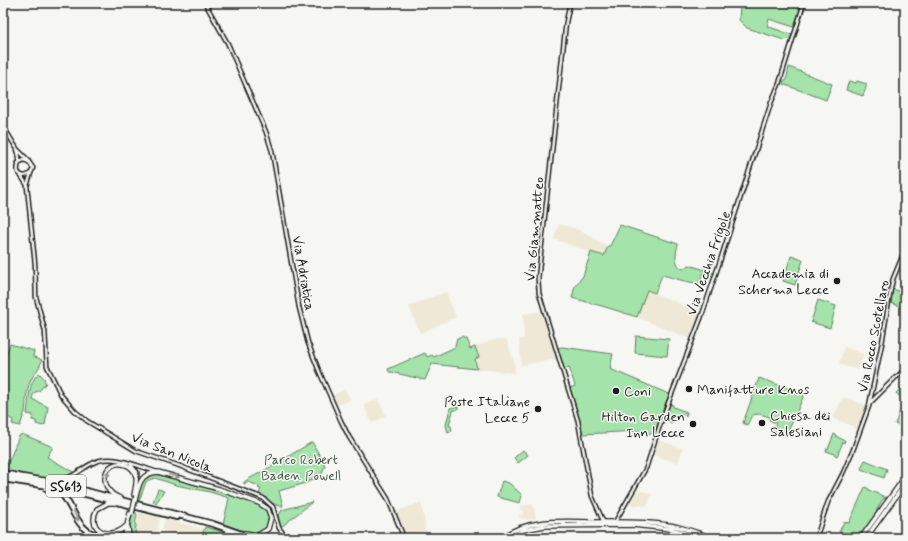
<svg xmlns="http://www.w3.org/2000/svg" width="908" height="541" font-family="Mynerve,sans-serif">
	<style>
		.built { fill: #efe8d6 }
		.green { fill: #a4e3aa; stroke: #608063 }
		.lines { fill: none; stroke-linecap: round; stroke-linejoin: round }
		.minor-casing { stroke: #1c1c1c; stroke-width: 5.5 }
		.major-casing { stroke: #1c1c1c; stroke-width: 6 }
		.highway-casing { stroke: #1c1c1c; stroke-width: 8 }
		.minor { stroke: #f6f6f2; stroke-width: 2.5 }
		.major { stroke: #f6f6f2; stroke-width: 3.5 }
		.highway { stroke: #f6f6f2; stroke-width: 4.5 }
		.major-bridge-casing { stroke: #1c1c1c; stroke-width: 6; stroke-linecap: butt }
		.major-bridge { stroke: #f6f6f2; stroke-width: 3.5 }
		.oneway { fill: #949492 }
		.poi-dot { fill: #1c1c1c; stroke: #f6f6f2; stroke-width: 1.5 }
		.labels { text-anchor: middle; stroke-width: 3; stroke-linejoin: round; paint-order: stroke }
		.shield { fill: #f6f6f2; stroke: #5d5d5c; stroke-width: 1 }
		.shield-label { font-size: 13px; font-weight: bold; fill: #1c1c1c }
		.street-label { font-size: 14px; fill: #1c1c1c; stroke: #f6f6f2 }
		.poi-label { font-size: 14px; fill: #1c1c1c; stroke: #f6f6f2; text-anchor: end }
		.park-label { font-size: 14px; fill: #455847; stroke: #f6f6f2 }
	</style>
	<rect width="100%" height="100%" fill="#f6f6f2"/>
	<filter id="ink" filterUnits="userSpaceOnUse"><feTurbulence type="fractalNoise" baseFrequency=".025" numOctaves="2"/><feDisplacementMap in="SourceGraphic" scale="8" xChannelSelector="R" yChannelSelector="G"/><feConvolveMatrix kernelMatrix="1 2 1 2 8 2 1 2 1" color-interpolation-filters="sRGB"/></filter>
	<g filter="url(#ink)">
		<path class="built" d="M559,224l20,6 29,16 -4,11 -50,-18z
			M647,290l48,20 -1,3 6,2 -10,24 -53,-22z
			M446,292l10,25 -36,16 -11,-27z
			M543,311l4,15 -1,1 1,5h2l8,27 -36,6 -2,-26 5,-1 -1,-24z
			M506,339l8,22 1,12 -38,-4 -2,-10 4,-2 -4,-10 19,-7z
			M844,347l20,7 -6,16 -19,-6z
			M345,389l5,11 -14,6 -4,-10z
			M843,397l23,8 -1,7 -7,18 -8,-5 -17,-7z
			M378,399l8,17 -14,7 -8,-18z
			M659,440l24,9 -5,14 -24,-8z
			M638,490l14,4 -5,12 -18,-1z
			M421,502l3,14 1,16 -20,4 -9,-24z
			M533,504l3,15 -8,1 -10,-3 1,-3 4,1 1,-4 -4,-1 1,-4z
			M139,513l10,2v-2l11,3 -4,22h-14l-7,-3 -1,-3z
			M165,519l39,10 -3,9h-20v-3l-19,-4z"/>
		<path class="green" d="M747,3h55l-8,24 -25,-8 -2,7 25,9 -2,4 -6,1 -37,-12 -8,-8 1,-15h6z
			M789,67l43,17 -6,16 -43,-16 1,-4 2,1z
			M849,81l7,2 1,-2 10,3 -4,12 -17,-6z
			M620,225l58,19c-2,9 -5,20 5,25l6,-4 26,8 -1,3 -11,-3 -3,10c-13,0 -25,-5 -38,-8l-7,18 -8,-3 -10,27 -35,-11 -30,-8 3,-12 8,-10 8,-24 13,4 4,-10h2z
			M791,256l12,4 -8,25 -12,-4z
			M892,289l13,4v15l-14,-5z
			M818,300l18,6 -6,22 -19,-6z
			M636,336l33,3 -2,17 -32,-3z
			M462,337l4,2 4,10 5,-2 4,10 -4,2 2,10 -45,-5 -7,16 -34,-8h-2l-1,-3 37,-16 2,4 5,-2 2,2 21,-10 2,-8z
			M10,344l24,7 -1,5 9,4c-2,9 -9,14 -12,22 -4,10 -4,21 -5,31l-1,1 -4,12 -8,-2 1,-4 -9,-5 -1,3v-59h2z
			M562,347l51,7 -3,15 59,25 -15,40 -16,-3 -55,3 -13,-46 5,-2 -6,-19 -5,2 -7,-21z
			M39,373l6,6 -1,1 2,3 -7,8c-5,0 -6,4 -7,8l16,8 -3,18 -1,-1 -1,2 -7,-2v-3l-4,-1 1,-5 -6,-1c2,-13 1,-32 12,-41z
			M759,378l34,12 12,3 -19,43 -5,-2 -2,1 -2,-3 -4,-2 3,-7 -7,-3 1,-3 -11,-3 -7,1 -5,10 -4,-2z
			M905,384v17l-9,-8z
			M670,404l3,1v2l14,5 -1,5 -1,-1 1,-2 -3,-1 -1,3 -5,-2 -4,9 -10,-3z
			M458,406v3l-5,2 -4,14 2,1 1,5 -4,2 -2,-8 4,-17z
			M900,411l5,3v14l-10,-4z
			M22,434l31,13 -6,10 28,16c-21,11 -50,1 -72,-3v-11l6,2 10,-25z
			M834,434l2,1v1l7,4h2l-1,3 -1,-1 -6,14 -2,-1v-1l-9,-3 1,-3 1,1z
			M312,442l13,23 -3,9 -16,9 -27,8 4,15c-11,0 -15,-8 -24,-12l2,-5 -3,-1 1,-2 -11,-4 -4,2v-2l3,-2 27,-15z
			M523,450l5,5 -10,8 -4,-5z
			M865,460l22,9 -3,9 -23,-9z
			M155,474c28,7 56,14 84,23 8,3 19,5 25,11 4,4 6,9 5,14 -4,19 -34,7 -46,3l6,-27 -19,-6 -34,-7 -21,-7 -6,2 -3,2 -7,19 -3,-1c4,-15 2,-22 19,-26z
			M502,481l7,2 13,12 -2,8 -23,-6z
			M865,487l4,2v1l18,8 -4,1 -7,12 1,1 -18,26 -20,-6 5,-10 5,1z
			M158,489l6,2 -8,12 -3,-1z
			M312,502l-32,26 -2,-11 4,-7z
			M134,509l3,6 -2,9 1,1 -1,8 7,5h-11l-2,-9z
			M205,527l22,6 12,5h-38z"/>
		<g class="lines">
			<g class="minor-casing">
				<path id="minor" d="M205,3l23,41 38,88 6,19 27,156 9,36 11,28 22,50 8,16 39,62 16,39
					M570,3l-4,19 -28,257 1,14 39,128 14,75 12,27
					M3,126l14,23 11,11
					M17,149c1,4 3,9 2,13 -2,7 -3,11 4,14 5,0 9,-3 10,-8l-4,-6 -5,-2 -6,3
					M31,173l-4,13 8,78 1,33 9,34 2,35 14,29 14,16 12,10 49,30 41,14 86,33 10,9 6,21 8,10
					M21,176l6,9
					M870,403l25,-25 10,-8
					M131,465l6,7v4
					M3,472c16,3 43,10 58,8 12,-2 20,-11 30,-16 20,-12 46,2 66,8
					M615,522l31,-54 15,-46 40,-104 19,-57 51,-158 8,-19 25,-81
					M816,538l12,-36 15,-29 10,-23 16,-44 13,-63 9,-55 2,-9 12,-29"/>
			</g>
			<g class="major-casing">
				<path id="major" d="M136,496c4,-15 5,-22 22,-24l61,17 40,14 9,6 3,9 -3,11 -10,6 -13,-2
					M120,498c-24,-8 -17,-41 6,-33 5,2 9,7 10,12 1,6 -1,13 -2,18
					M116,503h-8l-11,6c-12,22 15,32 29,17
					M128,527l1,11
					M124,538l6,-25
					M502,538c26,-21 64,-16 95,-16 24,0 47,-1 71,3 15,2 30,8 44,13
					M508,538l16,-8 20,-4 88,-1 39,4 31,9
					M861,538l44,-61
					M866,538l39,-54"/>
			</g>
			<g class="highway-casing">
				<path id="highway" d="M3,475l60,10 150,39 40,14
					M3,479l59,9 115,29
					M46,488l13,4 4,3c9,12 14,31 28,38 6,3 12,3 18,5
					M228,532l17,6"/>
			</g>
			<use href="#minor" class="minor"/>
			<use href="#major" class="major"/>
			<use href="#highway" class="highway"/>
			<g class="major-bridge-casing">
				<path id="major-bridge" d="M132,513l4,-17"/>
			</g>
			<use href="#major-bridge" class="major-bridge"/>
		</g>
		<defs><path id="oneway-solid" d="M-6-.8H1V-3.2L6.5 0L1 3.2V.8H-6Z"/></defs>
		<g class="oneway">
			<use href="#oneway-solid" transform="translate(107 476) rotate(-76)"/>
			<use href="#oneway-solid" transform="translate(174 476) rotate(15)"/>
			<use href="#oneway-solid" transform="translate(76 516) rotate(62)"/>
		</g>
	</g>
	<g class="poi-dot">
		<circle cx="837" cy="281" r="4"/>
		<circle cx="689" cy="389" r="4"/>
		<circle cx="616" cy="391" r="4"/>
		<circle cx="538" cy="409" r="4"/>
		<circle cx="762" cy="423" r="4"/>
		<circle cx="693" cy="424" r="4"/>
	</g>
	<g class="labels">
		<rect class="shield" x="46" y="475" width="40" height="22" rx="3"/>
		<g class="shield-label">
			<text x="66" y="491">SS613</text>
		</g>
		<g class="street-label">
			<text transform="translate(534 229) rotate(-85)" y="5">Via Giammatteo</text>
			<text transform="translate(708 263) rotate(-71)" y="5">Via Vecchia Frigole</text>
			<text transform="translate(304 273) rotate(80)" y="5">Via Adriatica</text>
			<text transform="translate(873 336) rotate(-79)" y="5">Via Rocco Scotellaro</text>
			<text transform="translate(172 452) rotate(22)" y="5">Via San Nicola</text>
		</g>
		<g class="poi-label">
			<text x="829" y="278">Accademia di<tspan x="829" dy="16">Scherma Lecce</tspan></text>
			<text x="697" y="394" text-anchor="start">Manifatture Knos</text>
			<text x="624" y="396" text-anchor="start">Coni</text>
			<text x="530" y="406">Poste Italiane<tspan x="530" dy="16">Lecce 5</tspan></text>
			<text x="770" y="420" text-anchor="start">Chiesa dei<tspan x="770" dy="16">Salesiani</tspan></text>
			<text x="685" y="421">Hilton Garden<tspan x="685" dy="16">Inn Lecce</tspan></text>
		</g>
		<g class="park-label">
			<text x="301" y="464">Parco Robert<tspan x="301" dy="16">Baden Powell</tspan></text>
		</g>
	</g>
	<rect width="908" height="541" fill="none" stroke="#f6f6f2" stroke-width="16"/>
	<rect x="8" y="8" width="892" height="525" fill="none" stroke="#1c1c1c" stroke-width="1.5" filter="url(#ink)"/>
</svg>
